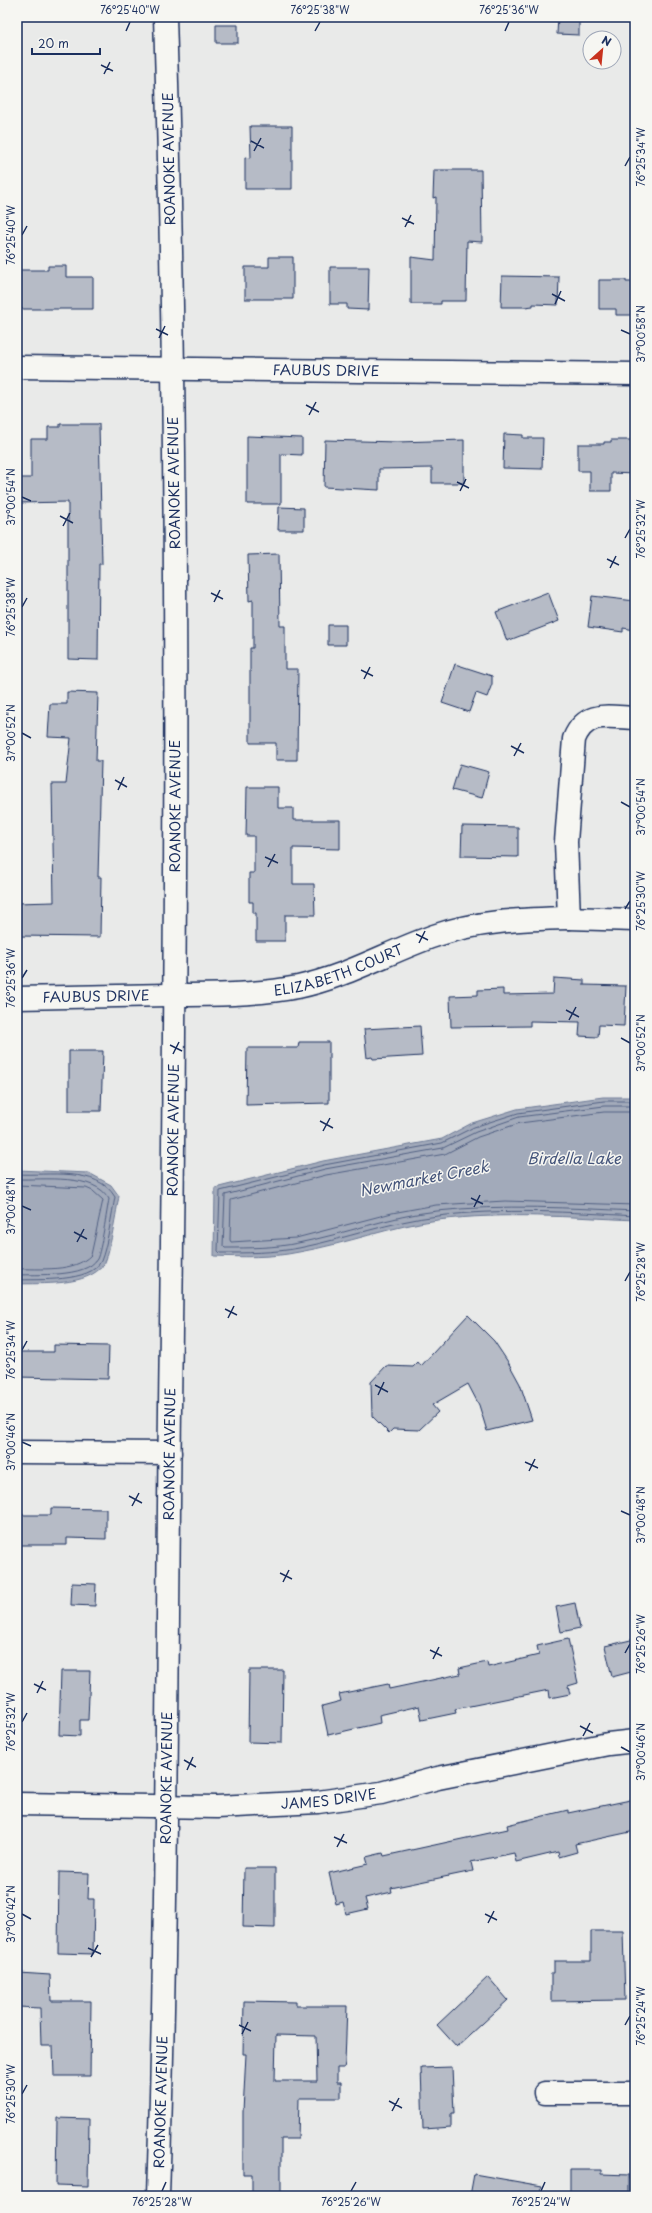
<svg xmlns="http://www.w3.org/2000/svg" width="652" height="2213" font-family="'Playpen Sans',sans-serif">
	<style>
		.water { fill: #a2aaba; stroke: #6c7995 }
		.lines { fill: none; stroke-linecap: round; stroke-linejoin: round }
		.shore { stroke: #516083; stroke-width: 1 }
		.building { fill: #b6bbc6; stroke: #1b2f5e; fill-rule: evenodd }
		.street-casing { stroke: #1b2f5e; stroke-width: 25 }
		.secondary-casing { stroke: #1b2f5e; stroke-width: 25 }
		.street { stroke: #f6f6f2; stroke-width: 22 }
		.secondary { stroke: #f6f6f2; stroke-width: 22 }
		.ticks { fill: none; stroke: #1b2f5e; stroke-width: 1.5 }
		.labels { text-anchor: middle; stroke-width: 3; stroke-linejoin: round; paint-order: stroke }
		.street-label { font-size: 14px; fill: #1b2f5e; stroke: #f6f6f2 }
		.water-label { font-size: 15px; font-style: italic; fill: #44547a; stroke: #f6f6f2 }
		.neatline { fill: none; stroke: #1b2f5e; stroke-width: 1.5 }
		.ticks-label { font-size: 10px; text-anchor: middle; fill: #1b2f5e }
	</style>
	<rect width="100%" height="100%" fill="#e9eae9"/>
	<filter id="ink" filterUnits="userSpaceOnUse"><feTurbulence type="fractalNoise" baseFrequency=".025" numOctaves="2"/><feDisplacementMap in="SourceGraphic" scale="8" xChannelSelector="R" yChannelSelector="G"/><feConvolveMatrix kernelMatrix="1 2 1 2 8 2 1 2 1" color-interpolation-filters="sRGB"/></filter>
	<g filter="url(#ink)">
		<path class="water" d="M603,1097h32v123c-65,-3 -132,-8 -197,0 -47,6 -92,24 -139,32 -28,6 -57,5 -85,4l1,-68 108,-27 119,-22 30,-16 45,-14z
			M17,1170l72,3 22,12 8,11c-2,11 -10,62 -15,68 -16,23 -63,19 -87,20z"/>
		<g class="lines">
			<path class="shore" d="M635,1101h-31l-86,12 -44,14 -32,16 -118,22 -104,26 -2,60 2,2c26,0 53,0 79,-5 46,-9 92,-27 139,-32 65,-8 132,-4 197,0
				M635,1106h-31l-85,11 -43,15 -33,16 -118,21 -100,26 -2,51 2,2c24,0 50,0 73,-5 47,-9 92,-27 139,-32 66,-7 133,-3 198,0
				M635,1112h-31l-84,11 -42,14 -33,17 -119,21 -95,25 -1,40 1,2 65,-4 96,-25 44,-8 69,-4 130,4
				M17,1174c31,2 80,-8 98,23 -3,16 -8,50 -14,64 -10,22 -64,18 -84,19
				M17,1179c26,1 78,-6 92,20 -2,11 -8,52 -12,60 -11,19 -61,15 -80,16
				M17,1185l69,3 7,3 10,9 -12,55c-17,18 -51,13 -74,14"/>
		</g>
		<path class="building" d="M558,17h21v18l-22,-1z
			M216,25h22v18h-22z
			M250,126h42v63h-47v-32l6,1z
			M434,170h47l1,72 -15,-1 -1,60h-25v3h-30v-47l24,3 1,-63 -3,1z
			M269,257h24v42h-48v-32h24z
			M48,266h18v11h27v32h-76v-39h31z
			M330,267h39l-1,43 -21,-1v-5h-17z
			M502,276l57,1 -1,28 -25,-1v2l-8,1h-24z
			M599,280h27v2h9v33h-19v-6h-17z
			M60,424h39l3,140h-3l-1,96 -30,-1v-157l-51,1v-25h14v-39h17v-12h12z
			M504,434l19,1v3h20l-1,31 -39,-1z
			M247,436l55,2v17l-21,-1v50h-34z
			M325,440l72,2 67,-2v43h-32v-15l-53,1v21l-55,-3z
			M611,440h24v34l-24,-1v18h-21v-20h-12v-27h26v-2h7z
			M279,507l25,1v22h-26z
			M279,554l1,72h5v43h13l-1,91h-21v-17h-26v-95h3v-48l-4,1 -1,-46z
			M548,592l11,29 -52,20 -11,-29z
			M592,596l43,5v29l-12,-2v4l-35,-5z
			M328,625h18v20h-18z
			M455,664l37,12v8l-5,13 -11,-4 -7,19 -27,-9z
			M67,692l31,1 -2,68h5l-3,116h3l-1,60 -83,-1v-33l37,-1 -2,-118h14l5,-46 -23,-1 2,-33h17z
			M460,764l29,8 -7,26 -30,-8z
			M247,787h31v21h15v12h47v29l-47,-1v36h21l1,31h-30v26h-29v-28h-3v-11h-4v-29h5v-37h-8z
			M462,826l56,1v30l-57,-1z
			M554,978l30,2v5l42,1 -2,40 -25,-1 -1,12 -19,-1 1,-14 -50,-1v5l-79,1 -1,-31 28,-1v-5l25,-1v6l50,-1z
			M420,1026l2,30 -49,3 -1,-2 -5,1 -3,-29z
			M299,1042h30v61l-83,2 1,-57h51z
			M69,1051h34l-2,60h-32z
			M468,1315l26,26 14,21 12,22 12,36 -45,11 -8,-26 -11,-21 -36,21 6,7 -19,18 -26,-1 -4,4 -17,-17 -1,-34 15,-16 27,1 5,-5 3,4z
			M54,1345l55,1 -1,33 -91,-2v-25h37z
			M51,1508l55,1v30l-39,-1v7h-50v-30h34z
			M72,1583l24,1 -1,22 -24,-1z
			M575,1603l5,25 -19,4 -5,-25z
			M568,1639l10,44 -10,3 2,8 -20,4 -1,-8 -94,19 1,4 -34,7 -3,-14 -40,9 1,8 -52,12 -6,-29 19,-5 -2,-7 49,-10 1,5 71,-15 -1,-6 28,-6 1,5 51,-12 -2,-9z
			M635,1639v32l-23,6 -7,-31z
			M249,1670h34l-1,73 -34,-1z
			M61,1671h29l-2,49h-8v16l-21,-1z
			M635,1799v32l-60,13 2,8 -18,5 -1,-5 -42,10 -2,-9 -43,9 2,9 -82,17 1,4 -27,6 3,11 -22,5 -3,-12 -7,2 -7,-31 39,-9 -2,-7 17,-4 1,3 124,-27 -1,-4 61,-15v3z
			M244,1868h31v60l-32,-1z
			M59,1872l30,1 -1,26h6l-1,55 -35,-1z
			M591,1931h32l2,69 -74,1v-28h3v-12h37z
			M19,1973l31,2 1,26h40l-1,75h-36l-1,-30h-12l-1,-38 -22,-1z
			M488,1977l20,23 -51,47 -20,-22z
			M244,2001l52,1v4h51l-2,57 -1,5h-7v14h4v16h-42l-1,41h-17v57h-29v-22h-9v-62l3,-58h-3zM276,2035l40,1 1,45h-42z
			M452,2067l2,47h-3v13l-28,2 -2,-61z
			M57,2118l32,1 -1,67 -32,-1z
			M570,2170h31v4l28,1v21h-59z
			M474,2174l68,12 -1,10h-71z"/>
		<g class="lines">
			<g class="street-casing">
				<g id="street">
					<path id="s1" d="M17,367l618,7"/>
					<path d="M635,718c-27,-1 -49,-8 -61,21l-8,103 3,76 66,2"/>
					<path id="s2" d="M17,998c50,-1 101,-2 151,-3 44,0 87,0 130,-8 48,-10 90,-35 136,-51 43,-15 90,-17 135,-18"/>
					<path d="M17,1452l153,1"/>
					<path id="s3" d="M17,1804l200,3 101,-5 63,-9 57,-15 170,-34 27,-3"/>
					<path d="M545,2093h90"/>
				</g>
			</g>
			<g class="secondary-casing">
				<g id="secondary">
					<path id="s4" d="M158,2196c9,-263 9,-526 12,-788 6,-464 10,-927 -5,-1391"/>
				</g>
			</g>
			<use href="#street" class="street"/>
			<use href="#secondary" class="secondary"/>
		</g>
	</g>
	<path class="ticks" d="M126,31l4,-9M315,31l5,-9M505,31l4,-9M101,65l12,6M104,74l6,-12M251,141l13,7M254,151l7,-13M625,166l5,-9M402,218l12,6M405,227l6,-12M22,235l5,-9M552,294l13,7M555,304l6,-13M156,329l12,6M621,330l9,4M159,338l6,-12M306,405l13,7M309,415l7,-13M457,482l12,6M460,491l6,-12M22,497l9,4M60,516l13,7M63,526l7,-13M625,538l5,-9M607,559l12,6M610,568l6,-12M211,593l12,6M214,602l6,-12M22,607l5,-9M361,670l12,6M364,679l6,-12M22,733l9,5M511,746l13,7M514,756l7,-13M115,780l12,7M118,790l6,-13M621,802l9,5M265,857l13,6M268,867l7,-13M625,909l5,-8M416,934l12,6M419,943l6,-12M22,978l5,-8M566,1010l13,7M569,1020l7,-13M621,1038l9,5M170,1045l12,6M173,1054l6,-12M320,1121l13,7M323,1131l7,-13M471,1198l12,6M22,1206l9,4M474,1207l6,-12M74,1232l13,7M77,1242l7,-13M625,1281l5,-9M225,1309l12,6M228,1318l6,-12M22,1350l5,-9M375,1385l13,7M378,1395l6,-13M22,1442l9,4M525,1462l13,6M529,1471l6,-12M129,1496l13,7M132,1506l7,-13M621,1511l9,4M280,1573l12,6M283,1582l6,-12M430,1650l12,6M625,1653l5,-9M433,1659l6,-12M34,1684l12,6M37,1693l6,-12M22,1722l5,-9M580,1726l13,7M583,1736l7,-13M621,1747l9,5M184,1760l12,7M187,1770l6,-13M334,1837l13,6M337,1847l7,-13M22,1914l9,5M485,1914l12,6M488,1923l6,-12M88,1948l13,6M91,1957l7,-12M239,2025l12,6M625,2025l5,-9M242,2034l6,-12M22,2094l5,-9M389,2101l13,7M392,2111l7,-13M162,2191l4,-9M351,2191l5,-9M541,2191l4,-9"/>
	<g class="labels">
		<g class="street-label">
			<text transform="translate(169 159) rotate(-91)" y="5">ROANOKE AVENUE</text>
			<text dy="5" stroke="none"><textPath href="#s1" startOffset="309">FAUBUS DRIVE</textPath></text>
			<text transform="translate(174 483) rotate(-91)" y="5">ROANOKE AVENUE</text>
			<text dy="5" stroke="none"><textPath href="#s4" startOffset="1390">ROANOKE AVENUE</textPath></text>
			<text dy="5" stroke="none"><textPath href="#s2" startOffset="325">ELIZABETH COURT</textPath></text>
			<text dy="5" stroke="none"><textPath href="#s2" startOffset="79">FAUBUS DRIVE</textPath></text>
			<text dy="5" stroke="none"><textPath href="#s4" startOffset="1066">ROANOKE AVENUE</textPath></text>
			<text dy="5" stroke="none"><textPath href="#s4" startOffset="742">ROANOKE AVENUE</textPath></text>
			<text dy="5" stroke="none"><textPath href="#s4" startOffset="418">ROANOKE AVENUE</textPath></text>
			<text dy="5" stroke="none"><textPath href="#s3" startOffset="312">JAMES DRIVE</textPath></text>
			<text dy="5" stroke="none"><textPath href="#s4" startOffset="94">ROANOKE AVENUE</textPath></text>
		</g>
		<g class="water-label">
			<text x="574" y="1164">Birdella Lake</text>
			<text transform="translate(424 1179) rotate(-11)" y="5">Newmarket Creek</text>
		</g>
	</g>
	<rect width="652" height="2213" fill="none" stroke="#f6f6f2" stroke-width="44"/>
	<g transform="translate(602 50) rotate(27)"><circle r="19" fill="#f6f6f2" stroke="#9ea6b7"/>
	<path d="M0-3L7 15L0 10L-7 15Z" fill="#c8321e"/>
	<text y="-6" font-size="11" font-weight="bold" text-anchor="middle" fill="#1b2f5e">N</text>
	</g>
	<path d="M32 48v6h68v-6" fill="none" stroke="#1b2f5e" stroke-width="2"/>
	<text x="38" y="48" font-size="12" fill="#1b2f5e" stroke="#f6f6f2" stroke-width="3" paint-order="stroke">20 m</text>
	<rect x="22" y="22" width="608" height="2169" class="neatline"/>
	<g class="ticks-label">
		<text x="130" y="14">76°25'40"W</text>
		<text x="320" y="14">76°25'38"W</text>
		<text x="509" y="14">76°25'36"W</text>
		<text transform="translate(641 157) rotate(-90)" y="4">76°25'34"W</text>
		<text transform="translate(11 235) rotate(-90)" y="4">76°25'40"W</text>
		<text transform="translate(641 334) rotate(-90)" y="4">37°00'58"N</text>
		<text transform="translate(11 497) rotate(-90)" y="4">37°00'54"N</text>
		<text transform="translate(641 529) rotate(-90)" y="4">76°25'32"W</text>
		<text transform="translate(11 607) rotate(-90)" y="4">76°25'38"W</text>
		<text transform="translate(11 733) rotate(-90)" y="4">37°00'52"N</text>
		<text transform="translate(641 807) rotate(-90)" y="4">37°00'54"N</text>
		<text transform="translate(641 901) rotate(-90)" y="4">76°25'30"W</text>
		<text transform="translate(11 978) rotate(-90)" y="4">76°25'36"W</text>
		<text transform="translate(641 1043) rotate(-90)" y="4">37°00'52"N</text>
		<text transform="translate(11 1206) rotate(-90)" y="4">37°00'48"N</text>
		<text transform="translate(641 1272) rotate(-90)" y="4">76°25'28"W</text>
		<text transform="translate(11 1350) rotate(-90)" y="4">76°25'34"W</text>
		<text transform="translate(11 1442) rotate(-90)" y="4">37°00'46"N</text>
		<text transform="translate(641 1515) rotate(-90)" y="4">37°00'48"N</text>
		<text transform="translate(641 1644) rotate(-90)" y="4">76°25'26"W</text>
		<text transform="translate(11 1722) rotate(-90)" y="4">76°25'32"W</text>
		<text transform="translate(641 1752) rotate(-90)" y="4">37°00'46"N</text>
		<text transform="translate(11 1914) rotate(-90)" y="4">37°00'42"N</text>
		<text transform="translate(641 2016) rotate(-90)" y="4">76°25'24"W</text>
		<text transform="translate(11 2094) rotate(-90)" y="4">76°25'30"W</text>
		<text x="162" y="2206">76°25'28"W</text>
		<text x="351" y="2206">76°25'26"W</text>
		<text x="541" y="2206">76°25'24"W</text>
	</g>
</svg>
